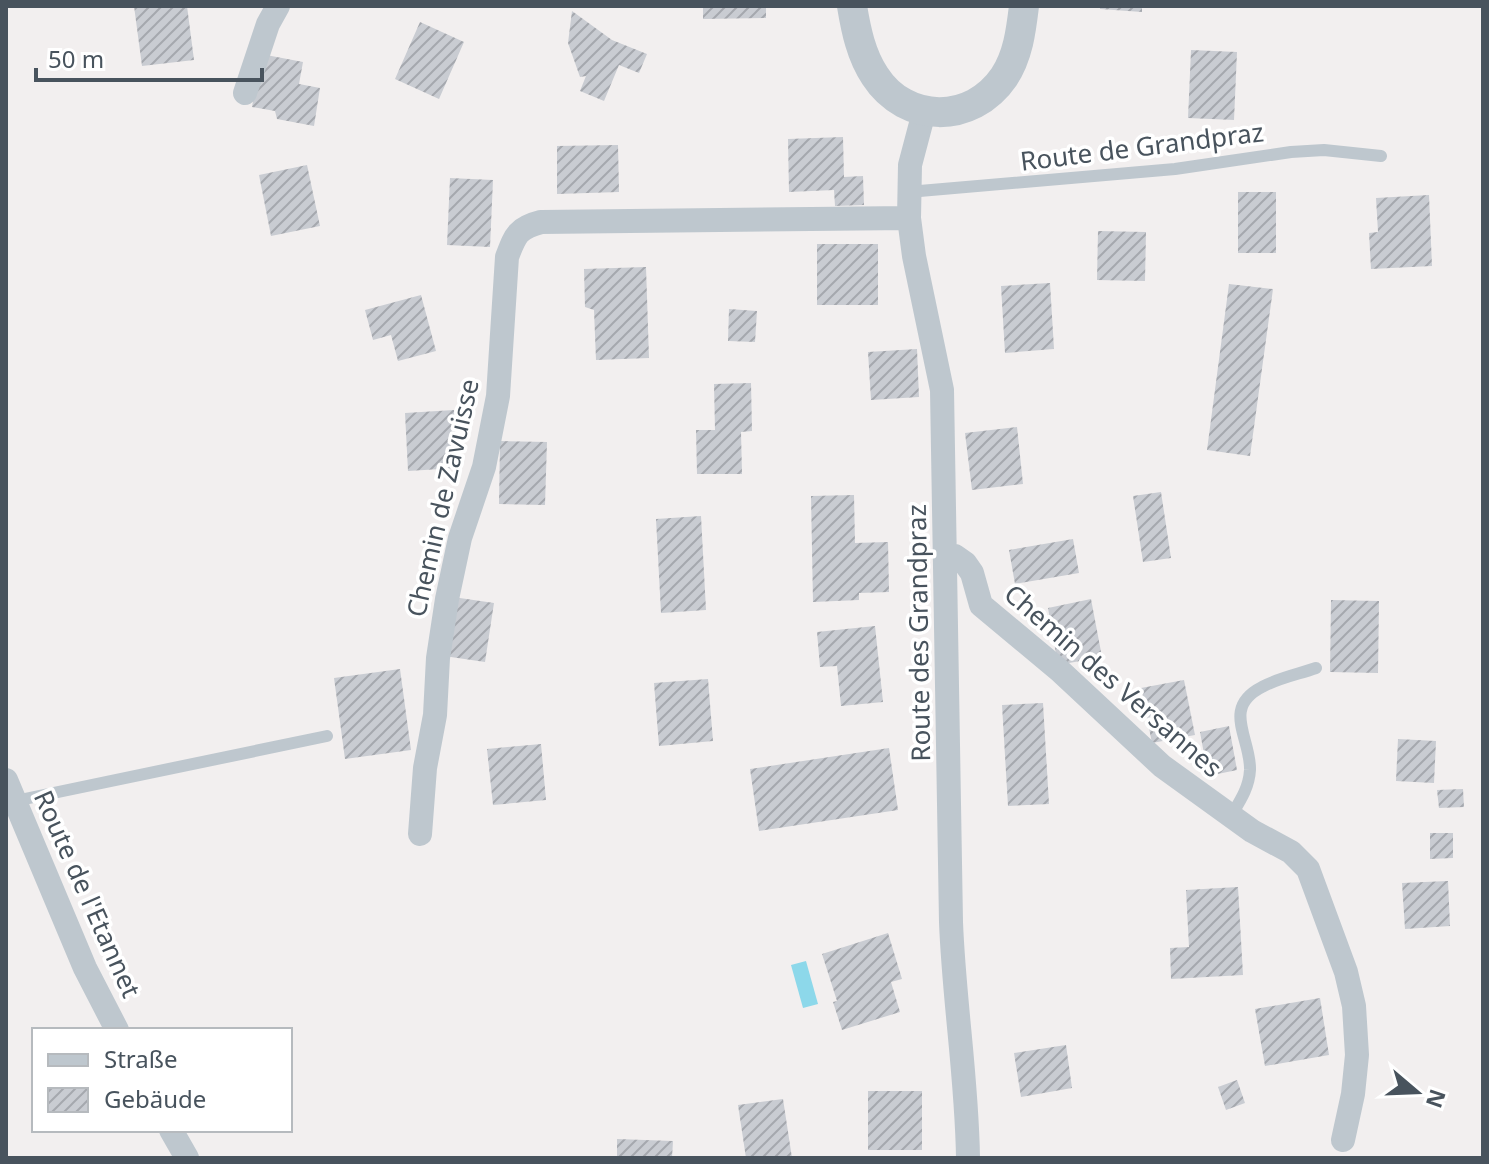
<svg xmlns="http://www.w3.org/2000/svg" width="1489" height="1164" font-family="'Noto Sans',sans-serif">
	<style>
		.water { fill: #8dd8ea }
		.building { fill: url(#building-hatch) }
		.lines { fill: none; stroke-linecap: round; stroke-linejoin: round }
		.service { stroke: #bec7ce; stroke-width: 12 }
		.minor { stroke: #bec7ce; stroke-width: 24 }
		.tertiary { stroke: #bec7ce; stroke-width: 30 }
		.labels { text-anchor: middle; stroke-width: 7; stroke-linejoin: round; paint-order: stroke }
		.street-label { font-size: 26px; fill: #48535d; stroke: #fff }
	</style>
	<defs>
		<pattern id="building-hatch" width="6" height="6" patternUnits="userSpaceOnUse" patternTransform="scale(2)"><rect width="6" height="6" fill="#c9ccd2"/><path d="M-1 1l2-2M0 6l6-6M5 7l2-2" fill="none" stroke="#a5a8ae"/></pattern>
	</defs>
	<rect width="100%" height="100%" fill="#f2efef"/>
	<path class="water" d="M806,961l12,43 -15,4 -12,-43z"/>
	<path class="building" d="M134,6h53l7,54 -52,6z
		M703,6h63v12l-63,1z
		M1100,6h42v6l-42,-3z
		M572,11l40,29 35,14 -8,19 -20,-8 -15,36 -24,-10 6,-15 -6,1 -12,-34z
		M420,22l44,20 -25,57 -44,-20z
		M1191,50l46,2 -3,68 -46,-2z
		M261,54l42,8 -4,22 21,4 -6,38 -37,-7 -2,-8 -23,-4z
		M843,137l1,40 19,-1 1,29 -29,1 -1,-16 -45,2 -1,-53z
		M618,145l1,47 -62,2v-48z
		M307,165l13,61 -49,10 -12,-61z
		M450,178l43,2 -3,67 -43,-2z
		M1238,192h38v61h-38z
		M1429,195l3,71 -61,3 -2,-36 9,-1 -2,-34z
		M1098,231l48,1 -1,49 -48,-1z
		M817,244h61v61h-61z
		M646,267l3,91 -53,2 -2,-50 -9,-3 -1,-38z
		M1050,283l4,66 -49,4 -4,-67z
		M1229,284l44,5 -23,167 -43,-6z
		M421,295l15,56 -38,10 -7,-26 -18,5 -8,-30z
		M729,309l28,2 -2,31 -27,-1z
		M917,349l2,48 -48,3 -3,-48z
		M751,383l1,48 -11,1 1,42h-45l-1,-44h19l-1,-46z
		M454,410l3,58 -49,3 -3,-58z
		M1017,427l6,57 -51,6 -7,-57z
		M500,441l47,1 -2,63 -46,-1z
		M1161,492l10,66 -28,4 -10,-66z
		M854,495l1,48 33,-1 1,50 -30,1v7l-46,2 -2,-106z
		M701,516l5,94 -45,3 -5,-94z
		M1073,539l6,34 -64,11 -6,-34z
		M453,597l41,6 -9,59 -41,-6z
		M1091,599l11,58 -44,8 -10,-57z
		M1331,600l48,1 -1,72 -48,-1z
		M875,626l8,76 -42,4 -4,-40 -17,1 -3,-35z
		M400,669l11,81 -66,9 -11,-81z
		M708,679l5,62 -54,5 -5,-63z
		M1184,680l11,55 -43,8 -11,-55z
		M1043,703l6,101 -41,2 -6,-101z
		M1229,726l8,44 -29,6 -8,-44z
		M1398,739l38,2 -2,42 -38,-2z
		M541,744l5,56 -53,5 -6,-56z
		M889,748l9,62 -139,21 -9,-62z
		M1463,789l1,18 -25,1 -2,-18z
		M1430,833h23v25l-23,1z
		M1448,881l2,45 -45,3 -3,-46z
		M1238,887l5,88 -72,4 -1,-31 19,-1 -3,-57z
		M888,933l14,46 -11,3 9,30 -58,18 -9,-28 4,-1 -15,-47z
		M1320,998l9,57 -64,11 -10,-57z
		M1066,1045l6,43 -51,9 -7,-44z
		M1237,1080l8,23 -19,7 -8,-23z
		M868,1091h54v59h-54z
		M783,1099l9,59h-46l-8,-53z
		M617,1139l56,2 -1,17h-55z"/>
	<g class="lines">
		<path class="service" d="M908,192l267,-23 116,-17 33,-2 57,6
			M15,801l312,-65
			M1231,816c9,-15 18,-28 19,-46 1,-32 -29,-62 12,-83 16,-9 37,-13 54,-19"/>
		<path class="minor" d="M245,93l23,-69 10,-18
			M924,112l-14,53 -1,53 5,38 28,134 9,532c3,79 16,157 17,236
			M946,555l9,1 10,7 7,10 9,32 78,65 103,96 90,65 39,21 17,17 38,103 8,34 3,49 -4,39 -10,46
			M6,780l79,188 32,62
			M420,834l5,-66 10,-53 3,-57 9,-59 13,-61 24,-71 14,-71 9,-139c8,-21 10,-29 34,-35l368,-4
			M171,1130l16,28"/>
		<path class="tertiary" d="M852,6c4,24 9,49 23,70 31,48 97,48 129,1 14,-21 17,-46 20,-71"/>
	</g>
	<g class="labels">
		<g class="street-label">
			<text transform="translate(1142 147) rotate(-7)" y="9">Route de Grandpraz</text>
			<text transform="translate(443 498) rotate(-77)" y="9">Chemin de Zavuisse</text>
			<text transform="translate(919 633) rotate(-91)" y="9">Route des Grandpraz</text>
			<text transform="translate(1113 681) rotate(41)" y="9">Chemin des Versannes</text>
			<text transform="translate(87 894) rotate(66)" y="9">Route de l'Etannet</text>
		</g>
	</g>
	<rect width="1489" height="1164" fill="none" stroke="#48535d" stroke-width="16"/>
	<rect x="32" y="1028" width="260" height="104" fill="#ffffff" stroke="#b6babe" stroke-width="2"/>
	<rect x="48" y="1054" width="40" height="12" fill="#bec7ce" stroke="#b6babe" stroke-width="2"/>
	<text x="104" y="1068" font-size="24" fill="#48535d">Straße</text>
	<rect x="48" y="1088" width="40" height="24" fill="url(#building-hatch)" stroke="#b6babe" stroke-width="2"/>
	<text x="104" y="1108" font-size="24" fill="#48535d">Gebäude</text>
	<g transform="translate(1417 1092) rotate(109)" stroke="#ffffff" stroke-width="6" paint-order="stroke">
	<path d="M0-6L14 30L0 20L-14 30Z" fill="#48535d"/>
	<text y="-12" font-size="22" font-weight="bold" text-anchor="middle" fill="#48535d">N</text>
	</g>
	<path d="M36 68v12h226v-12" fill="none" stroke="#48535d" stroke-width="4"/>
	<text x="48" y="68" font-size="24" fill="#48535d" stroke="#ffffff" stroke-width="6" paint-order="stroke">50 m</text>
</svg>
